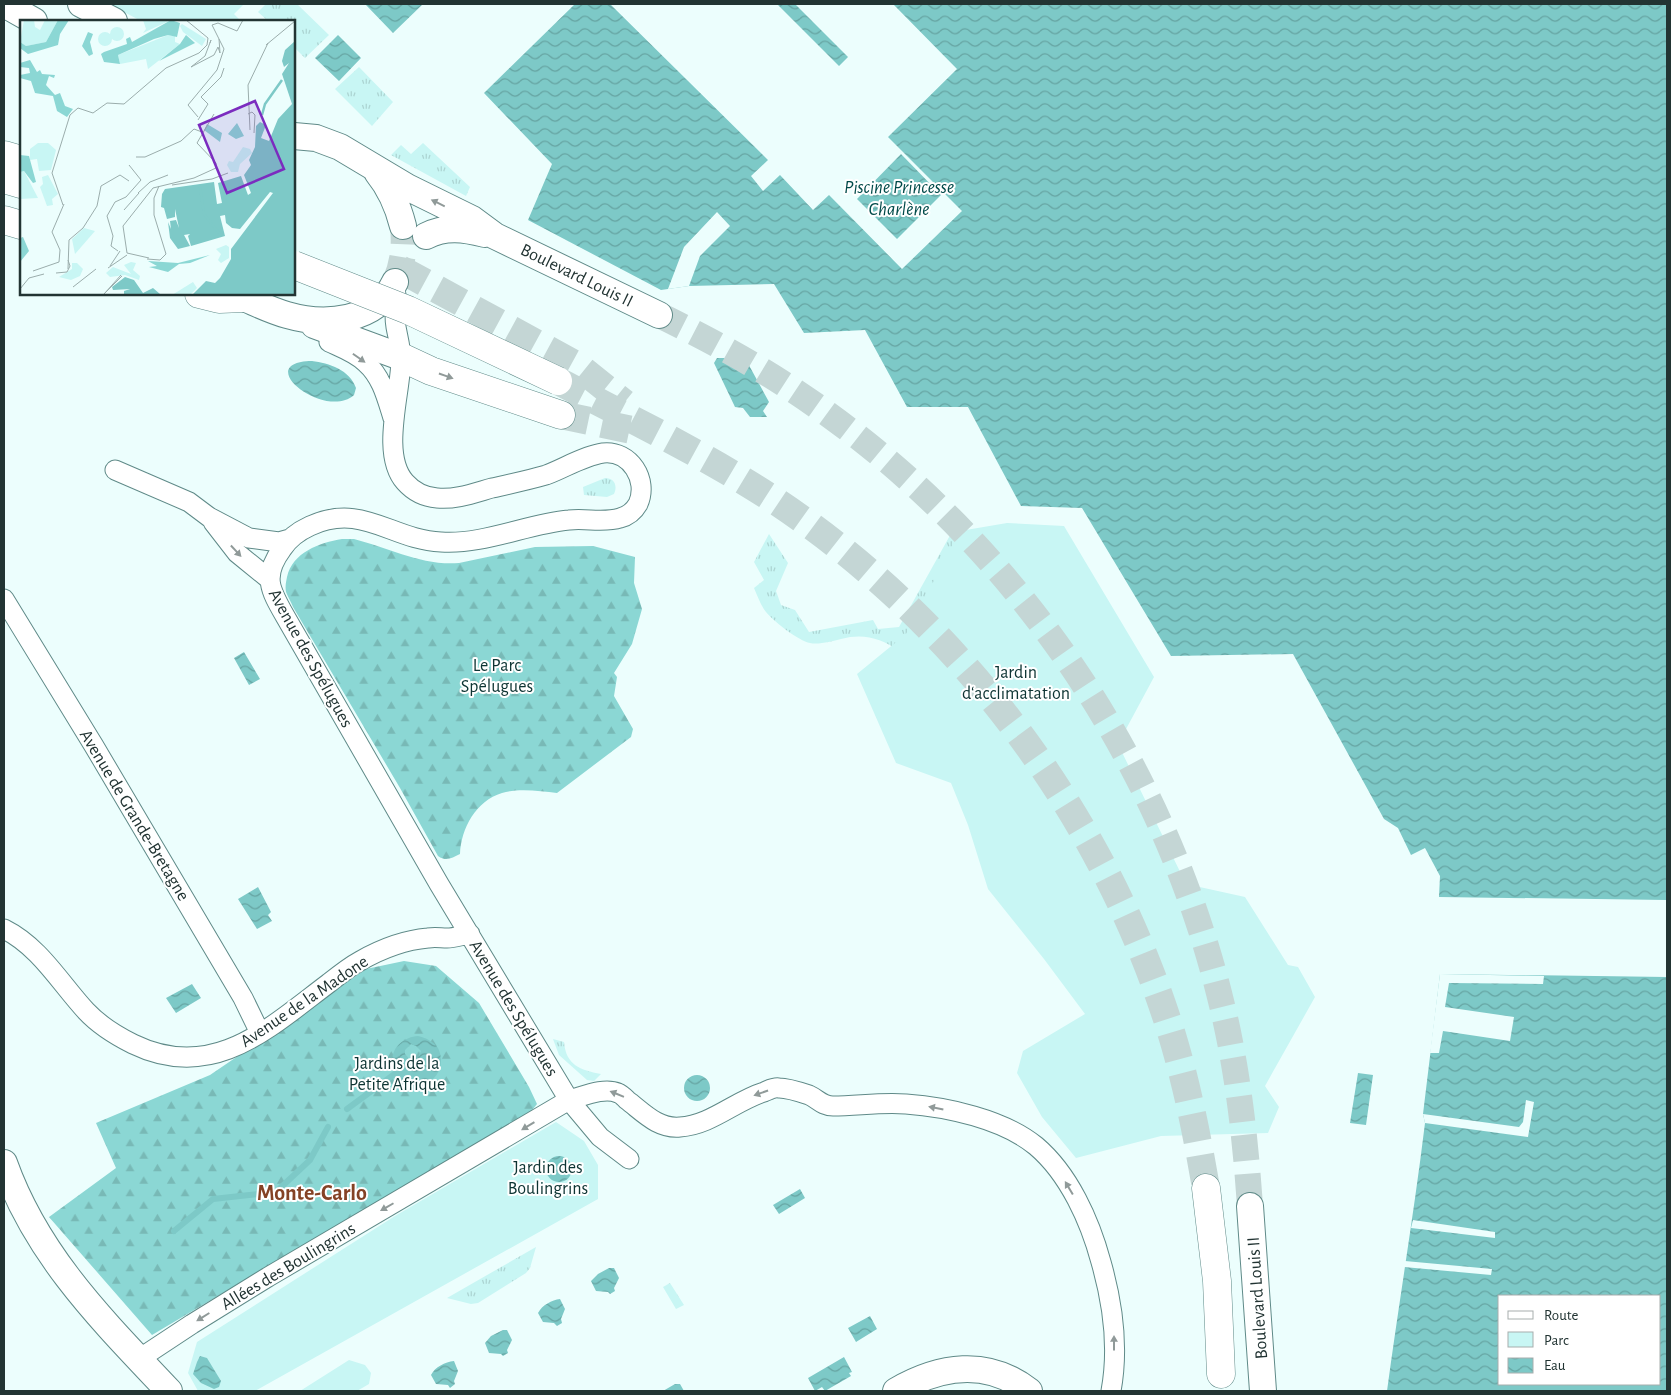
<svg xmlns="http://www.w3.org/2000/svg" width="1671" height="1395" font-family="'Alegreya Sans',sans-serif">
	<style>
		.grass { fill: url(#grass-tufts) }
		.forest { fill: url(#forest-firs) }
		.green { fill: #c8f6f4 }
		.water { fill: url(#water-waves); fill-rule: evenodd }
		.pier { fill: #ecfefd }
		.lines { fill: none; stroke-linecap: round; stroke-linejoin: round }
		.stream { stroke: #7dc9c7; stroke-width: 6 }
		.secondary-tunnel { stroke: #c4d6d5; stroke-width: 26; stroke-dasharray: 26 13; stroke-linecap: butt }
		.primary-tunnel { stroke: #c4d6d5; stroke-width: 28; stroke-dasharray: 28 14; stroke-linecap: butt }
		.street-casing { stroke: #5f8a88; stroke-width: 21 }
		.secondary-casing { stroke: #5f8a88; stroke-width: 28 }
		.primary-casing { stroke: #5f8a88; stroke-width: 29 }
		.street { stroke: #fff; stroke-width: 19 }
		.secondary { stroke: #fff; stroke-width: 26 }
		.primary { stroke: #fff; stroke-width: 28 }
		.primary-bridge-casing { stroke: #5f8a88; stroke-width: 29; stroke-linecap: butt }
		.primary-bridge { stroke: #fff; stroke-width: 28 }
		.oneway { fill: #909a99 }
		.labels { text-anchor: middle; stroke-width: 4; stroke-linejoin: round; paint-order: stroke }
		.street-label { font-size: 18px; fill: #223433; stroke: #fff }
		.park-label { font-size: 18px; fill: #0d3433; stroke: #fff }
		.water-label { font-size: 19px; font-style: italic; fill: #004a49; stroke: #fff }
		.district-label { font-size: 22px; font-weight: bold; fill: #844225; stroke: #fff }
		.inset-river { fill: none; stroke: #7dc9c7; stroke-width: 2.5 }
		.inset-road { fill: none; stroke: #9badac; stroke-width: 1 }
		.view { fill: #7b2cbf; fill-opacity: 0.15; stroke: #7b2cbf; stroke-width: 2.5 }
		.inset-edge { fill: none; stroke: #223433; stroke-width: 2.5 }
	</style>
	<defs>
		<pattern id="grass-tufts" width="24" height="20" patternUnits="userSpaceOnUse" patternTransform="scale(1.25)"><rect width="24" height="20" fill="#c8f6f4"/><path d="M3 7l-1-3M5 7V3M7 7l1-3M15 17l-1-3M17 17v-4M19 17l1-3" fill="none" stroke="#acd4d2"/></pattern>
		<pattern id="forest-firs" width="22" height="20" patternUnits="userSpaceOnUse" patternTransform="scale(1.25)"><rect width="22" height="20" fill="#8bd7d4"/><path d="M5 1l3.5 6h-7zM16 11l3.5 6h-7z" fill="#78b9b6"/></pattern>
		<pattern id="water-waves" width="16" height="10" patternUnits="userSpaceOnUse" patternTransform="scale(1.25)"><rect width="16" height="10" fill="#7dc9c7"/><path d="M0 5q4-4 8 0t8 0" fill="none" stroke="#66a4a2"/></pattern>
	</defs>
	<rect width="100%" height="100%" fill="#ecfefd"/>
	<path class="grass" d="M266,4h31l32,31 -24,23 -11,-11v-26h-26l-10,-9z
		M359,67l34,35 -21,24 -37,-37z
		M423,143l47,44 -4,9 -75,-41 10,-10 10,9z
		M605,478c9,0 13,7 9,16l-7,3 -23,-2 -1,-8z
		M953,530h8l3,6 -65,115c-18,-13 -36,-18 -58,-12 -9,2 -22,6 -31,4 -11,-2 -37,-22 -44,-31 -5,-6 -9,-17 -12,-24l10,-8 -10,-18 15,-28 19,29 -12,28 5,14 14,5 14,22 64,-12 5,9 21,-2z
		M553,1039l11,3c2,23 16,28 37,32l-7,7 -7,-1 -28,-25z
		M536,1247l-6,21 -4,5 -48,30 -7,1 -24,-6z
		M670,1283l14,22 -8,4 -13,-22z"/>
	<path class="forest" d="M342,539h12c35,9 68,27 105,24l76,-16 58,-1 42,11 -1,26 8,26 -10,35 -18,29 3,4 -3,19 19,33 -2,8 -74,56c-17,-2 -39,-5 -55,0 -26,8 -41,35 -42,61 -8,4 -14,8 -22,2l-38,-68 -107,-181c-2,-5 -5,-10 -7,-15 -1,-5 0,-10 1,-15 6,-25 32,-34 55,-38z
		M404,961l32,5 43,37 50,84 8,17 -11,14 -216,123 -158,94 -103,-118 67,-49 -20,-45 114,-48 156,-106z"/>
	<path class="green" d="M109,4h135l-10,10 7,7h-100z
		M1007,523l57,3 90,151 -36,67 68,140 59,13 43,68 10,2 17,30 -50,89 14,21 -11,26 -107,3 -85,22 -34,-41 -25,-44 6,-22 62,-37 -41,-55 -56,-70 -20,-64 -17,-42 -55,-20 -39,-89 49,-40 54,-103z
		M556,1122l28,19 14,24v34l-343,192h-57l-10,-18 9,-31 198,-126z
		M349,1360l16,5 6,8 -2,11 -12,7h-57z"/>
	<path class="water" d="M365,4h58l-30,29z
		M575,4h35l158,156 -17,16 12,15 17,-16 33,35 16,-15 73,74 60,-58 -74,-74 69,-68 -64,-65h774v896l-228,-3 1,-21 -15,-28 -14,7 -13,-27 -14,-9 -91,-165 -122,2 -89,-148 -61,-2 -53,-99h-61l-42,-77 -61,3 -30,-49 -85,2 -28,4 -133,-70 24,-56 -68,-71z
		M777,4h18l53,53 -9,9z
		M338,35l23,23 -22,23 -24,-23z
		M901,154l40,41 -44,44 -40,-40z
		M717,358h28l24,44 -6,9 4,6h-17l-7,-9 -8,-1 -21,-44z
		M312,361c17,2 38,9 44,27l-2,7c-29,26 -104,-33 -42,-34z
		M244,652l16,27 -11,6 -15,-27z
		M258,887l13,25 -3,3 4,6 -15,8 -19,-30z
		M1440,974l227,3v414h-280c12,-89 27,-178 38,-268l-2,-9zM1500,1296h160v88h-160z
		M192,984l9,14 -25,15 -10,-15z
		M418,1036c8,2 15,5 20,12 3,6 4,14 2,20 -9,25 -30,9 -44,21l-3,-3c1,-4 3,-8 3,-12 0,-2 -3,-6 -3,-8 -4,-17 10,-29 25,-30zM411,1044l5,2 5,5 -4,8 2,6 -5,-1 -9,-10v-4z
		M1358,1073l15,2 -7,50 -16,-2z
		M684 1088a13 13 0 1 1 26 0a13 13 0 1 1-26 0Z
		M546 1169a13 13 0 1 1 26 0a13 13 0 1 1-26 0Z
		M800,1189l5,9 -26,16 -6,-9z
		M609,1268h5l5,10 -5,10 1,3 -5,3 -2,-2 -12,-1 -5,-10 7,-7z
		M560,1299l5,10 -4,10 1,4 -5,3 -3,-3 -11,-1 -5,-9c4,-8 14,-13 22,-14z
		M870,1316l7,13 -21,13 -8,-14z
		M503,1330h4l5,10 -5,10 1,3 -5,3 -2,-2 -12,-1 -4,-10 6,-7z
		M200,1356l7,2 14,23 -2,6 -5,2 -13,-6 -8,-9 4,-12z
		M844,1357l8,15 -3,1 2,3 -26,15 -3,-4 -7,4 -7,-13z
		M454,1361l4,10 -4,10 1,3 -5,4 -2,-3 -12,-1 -5,-9c4,-8 14,-13 23,-14z
		M675,1384h5l4,7h-21z"/>
	<path class="pier" d="M717,212l13,14 -30,30 -11,30 -21,3 16,-42z
		M1440,974l104,2 -1,8 -94,-1 -4,24 69,10 -4,24 -67,-10 -4,22h-9z
		M1526,1100l8,2 -6,35 -103,-14 -2,-9 96,13 4,-5z
		M1413,1220l82,12v6l-84,-10z
		M1405,1261l87,8 -1,6 -87,-8z"/>
	<g class="lines">
		<path class="stream" d="M347,1109l49,-36
			M174,1231l39,-32 63,-7 34,-32 18,-33"/>
		<path class="secondary-tunnel" d="M395,282c8,-18 10,-35 8,-56
			M659,315c60,29 117,61 170,100 193,140 332,348 390,578 18,70 26,141 31,213"/>
		<path class="primary-tunnel" d="M400,269l178,97 46,37
			M558,381c71,37 143,72 210,115 185,120 328,309 397,517 19,57 31,116 41,175
			M561,415l71,15"/>
		<g class="street-casing">
			<path id="street" d="M396,294c-1,11 -2,22 0,33 2,11 5,21 5,32 0,34 -21,95 4,123 8,9 19,15 32,16 18,2 37,-5 55,-10 18,-4 37,-8 54,-13 19,-7 37,-19 57,-22 27,-3 46,27 35,51 -4,7 -10,12 -18,14 -16,5 -34,0 -51,2 -42,4 -86,25 -128,22 -49,-2 -79,-40 -131,-16 -11,5 -21,12 -28,23 -20,27 -12,41 3,67l154,268 130,216 31,37 29,22
				M329,342c13,6 27,11 37,21 16,14 21,36 27,55
				M115,470l74,32 20,15 40,21 30,4 11,-3
				M213,522l24,31 32,26
				M4,599l90,147 149,252 17,35
				M4,929c36,18 56,54 82,82 13,14 31,25 47,33 80,39 136,-16 196,-61 10,-8 20,-16 31,-22 21,-12 45,-21 68,-23 7,-1 13,0 19,0 8,0 15,-3 23,-4
				M139,1359l53,-35 76,-47 301,-177c15,-4 35,-13 49,-7 3,1 7,5 9,7 17,13 31,29 53,27 31,-2 55,-26 84,-35 5,-2 10,-5 15,-4 9,0 21,4 30,7 9,4 13,11 24,11 24,0 48,-4 73,-2 41,3 97,15 130,42 33,28 54,75 65,116 12,42 18,86 10,129"/>
		</g>
		<g class="secondary-casing">
			<path id="secondary" d="M4,4l30,17
				M81,4l33,17
				M294,136l22,2 24,9 67,40 65,32 23,17 164,79
				M377,172c13,16 21,34 26,54
				M426,236c20,-10 38,-7 59,-2
				M237,294l7,4c14,6 28,13 43,17 38,11 89,7 108,-33
				M314,325l87,32
				M4,1163c33,93 99,158 165,228
				M1250,1206l13,185
				M896,1391c43,-25 91,-33 133,0"/>
		</g>
		<g class="primary-casing">
			<path id="primary" d="M4,155l17,5
				M4,179l17,5
				M4,220l17,5
				M199,294l20,5 25,-1
				M401,357l30,14 130,44
				M1206,1188l11,93 4,93"/>
		</g>
		<use href="#street" class="street"/>
		<use href="#secondary" class="secondary"/>
		<use href="#primary" class="primary"/>
		<g class="primary-bridge-casing">
			<path id="primary-bridge" d="M294,265l114,45 150,71"/>
		</g>
		<use href="#primary-bridge" class="primary-bridge"/>
	</g>
	<defs><path id="oneway-solid" d="M-6-.8H1V-3.2L6.5 0L1 3.2V.8H-6Z" transform="scale(1.25)"/></defs>
	<g class="oneway">
		<use href="#oneway-solid" transform="translate(438 203) rotate(-154)"/>
		<use href="#oneway-solid" transform="translate(359 358) rotate(35)"/>
		<use href="#oneway-solid" transform="translate(446 376) rotate(19)"/>
		<use href="#oneway-solid" transform="translate(236 551) rotate(47)"/>
		<use href="#oneway-solid" transform="translate(761 1093) rotate(161)"/>
		<use href="#oneway-solid" transform="translate(617 1094) rotate(-158)"/>
		<use href="#oneway-solid" transform="translate(936 1108) rotate(-169)"/>
		<use href="#oneway-solid" transform="translate(528 1126) rotate(149)"/>
		<use href="#oneway-solid" transform="translate(1069 1188) rotate(-121)"/>
		<use href="#oneway-solid" transform="translate(387 1207) rotate(150)"/>
		<use href="#oneway-solid" transform="translate(203 1317) rotate(148)"/>
		<use href="#oneway-solid" transform="translate(1114 1343) rotate(-90)"/>
	</g>
	<g class="labels">
		<g class="street-label">
			<text transform="translate(577 275) rotate(26)" y="6">Boulevard Louis II</text>
			<text transform="translate(311 658) rotate(61)" y="6">Avenue des Spélugues</text>
			<text transform="translate(135 815) rotate(59)" y="6">Avenue de Grande-Bretagne</text>
			<text transform="translate(304 1001) rotate(-34)" y="6">Avenue de la Madone</text>
			<text transform="translate(514 1008) rotate(59)" y="6">Avenue des Spélugues</text>
			<text transform="translate(288 1266) rotate(-31)" y="6">Allées des Boulingrins</text>
			<text transform="translate(1257 1298) rotate(-94)" y="6">Boulevard Louis II</text>
		</g>
		<g class="park-label">
			<text x="497" y="671">Le Parc<tspan x="497" dy="21">Spélugues</tspan></text>
			<text x="1016" y="678">Jardin<tspan x="1016" dy="21">d‘acclimatation</tspan></text>
			<text x="397" y="1069">Jardins de la<tspan x="397" dy="21">Petite Afrique</tspan></text>
			<text x="548" y="1173">Jardin des<tspan x="548" dy="21">Boulingrins</tspan></text>
		</g>
		<g class="water-label">
			<text x="899" y="193">Piscine Princesse<tspan x="899" dy="22">Charlène</tspan></text>
		</g>
		<g class="district-label">
			<text x="312" y="1200">Monte-Carlo</text>
		</g>
	</g>
	<g transform="translate(20 20)">
		<rect width="275" height="275" fill="#ecfefd"/>
		<path d="M4,0h10l1,7 5,3 5,-10h13l-12,22 -20,4 -6,-4zM123,0h28l-28,13 3,-4zM148,15l7,1v6l5,2 -32,25 -2,-10 -26,5 -2,-9zM4,151l14,27 -18,1v8v-35z" fill="#c8f6f4"/>
		<path d="M38,0h11l-9,14 -2,11 -30,9 -8,-6v-6l6,4 20,-4zM151,0l9,3 -3,14 -9,-2 -14,4 -36,16 2,9 -16,-2 -3,-8 3,-2 23,-8 -1,-5 4,-2 2,5zM68,12l5,2 -3,8 3,12 -4,2 -7,-10zM166,15l9,8 -36,18 21,-17zM10,40l7,12 3,-2 2,4 13,1 -1,3 -5,-2 -3,9 9,10 5,-2 5,13 8,3 -6,8 -10,-6 -4,-15 -18,-3 -4,-12 -11,-3v-3l10,-2 -1,-5 -9,-1v-4zM217,103l7,13 -8,3 -8,-5zM187,104l15,9 -2,9 -16,-12zM0,135l9,1 7,26 -3,1 -9,-12 -4,1zM3,217l6,14 -9,11v-24zM190,235l-20,8 -11,1 -11,8 -19,-5 8,-1 -9,-5 30,2z" fill="#8bd7d4"/>
		<path d="M162,4l24,15 -4,7 -19,-14 -3,-6z" fill="#c8f6f4"/>
		<path d="M90 14a7 7 0 1 1 14 0a7 7 0 1 1-14 0ZM78 19a7 7 0 1 1 14 0a7 7 0 1 1-14 0ZM18,123h10l8,7 -5,20 -12,1 -2,-12 -7,1v-11zM223,127l7,2 2,4 -12,11 -2,8h-7l-4,-7 2,-4 4,1zM28,155l10,19 -6,5 1,6 -6,1 -7,-19 3,-3 -1,-7zM64,208l11,3 -20,23 -3,-15zM206,225l3,2v11l-8,5 -3,-3 3,-6 -5,-5zM111,242l5,1 -3,7 7,6 -1,4 -14,-5 -15,2 -4,-4 7,-6 18,7 -7,-9zM52,243h5l6,6 -3,7 -9,4 -12,-3 13,-8zM173,262l4,6 -7,7h-18z" fill="#c8f6f4"/>
		<path d="M275,21v254h-103l14,-14 9,2 5,-5 11,-19v-10l42,-56 -3,-1 -30,37 -8,-1 -6,-5 -1,-8 -5,1 5,20 -34,10 -3,-10 2,-2 -6,1 6,11 -12,3 -8,-11 -2,-16 3,7 -1,-8 6,-1 3,8 -4,-19v8l-8,2 -3,-11 -3,-1 1,-13 3,-5 49,-7 3,22 5,-1 -4,-20 23,-7 7,19 3,-2 -7,-18 7,-10 -2,-5 6,-13 1,-21 4,-4 6,3 -5,13 8,3 9,-22 14,-15 -10,-30 7,-11 -5,4 -2,-6 3,-11zM105,257l9,3 9,13 10,-5 7,6 -36,1v-4l6,-2 -17,1 -1,-3z" fill="#7dc9c7"/>
		<path class="inset-river" d="M242,95l3,-11 17,-24M180,166l4,28 15,19"/>
		<path class="inset-road" d="M190,23l1,-3 -6,16 -14,11 23,-12 4,-8 2,6 -1,-14M246,25l29,-24M228,94l4,-2 3,3 -1,18M178,97l-10,-12 29,-35 7,-21 -12,-24 6,-2 19,8 6,-11M178,100l10,-16 -7,-7 20,-20 3,-9M230,110l-2,-45 20,-42M116,137h9l36,-16 13,-12 8,3M152,165l40,-6 16,-6M118,173l12,-11 18,-7M43,185l-11,-32 18,-58 8,-7 15,5 14,-10 17,1 42,-36 33,-15 8,-8 1,-7 -22,-18M104,190l15,-17M49,220l14,-12 14,-22 4,-20 19,-11 9,6M98,231l-7,-5 2,-10 -6,-20 8,-14 11,-5 15,-17 -12,-15M107,233l-4,-27 30,-38 41,-10 22,-10v-5l-19,-20 17,-29M107,233l22,5M127,239l13,1 6,-6 -12,-39v-17l5,-12M90,246l10,-15M88,248l19,-13M48,249l1,-29M13,251l26,-9 1,-12 -8,-18 12,-28M36,253l11,-1 3,-6 -2,-6M101,255l-17,19 18,-18M53,267l23,-18M0,269l9,-11 15,-4"/>
		<path class="view" d="M235,81l29,68 -57,24 -28,-68z"/>
		<rect width="275" height="275" class="inset-edge"/>
	</g>
	<rect width="1671" height="1395" fill="none" stroke="#223433" stroke-width="10"/>
	<rect x="1498" y="1295" width="162" height="90" fill="#ffffff" stroke="#a7aead"/>
	<rect x="1508" y="1311" width="25" height="8" fill="#ffffff" stroke="#a7aead"/>
	<text x="1544" y="1320" font-size="15" fill="#223433">Route</text>
	<rect x="1508" y="1332" width="25" height="15" fill="#c8f6f4" stroke="#a7aead"/>
	<text x="1544" y="1345" font-size="15" fill="#223433">Parc</text>
	<rect x="1508" y="1358" width="25" height="15" fill="url(#water-waves)" stroke="#a7aead"/>
	<text x="1544" y="1370" font-size="15" fill="#223433">Eau</text>
</svg>
